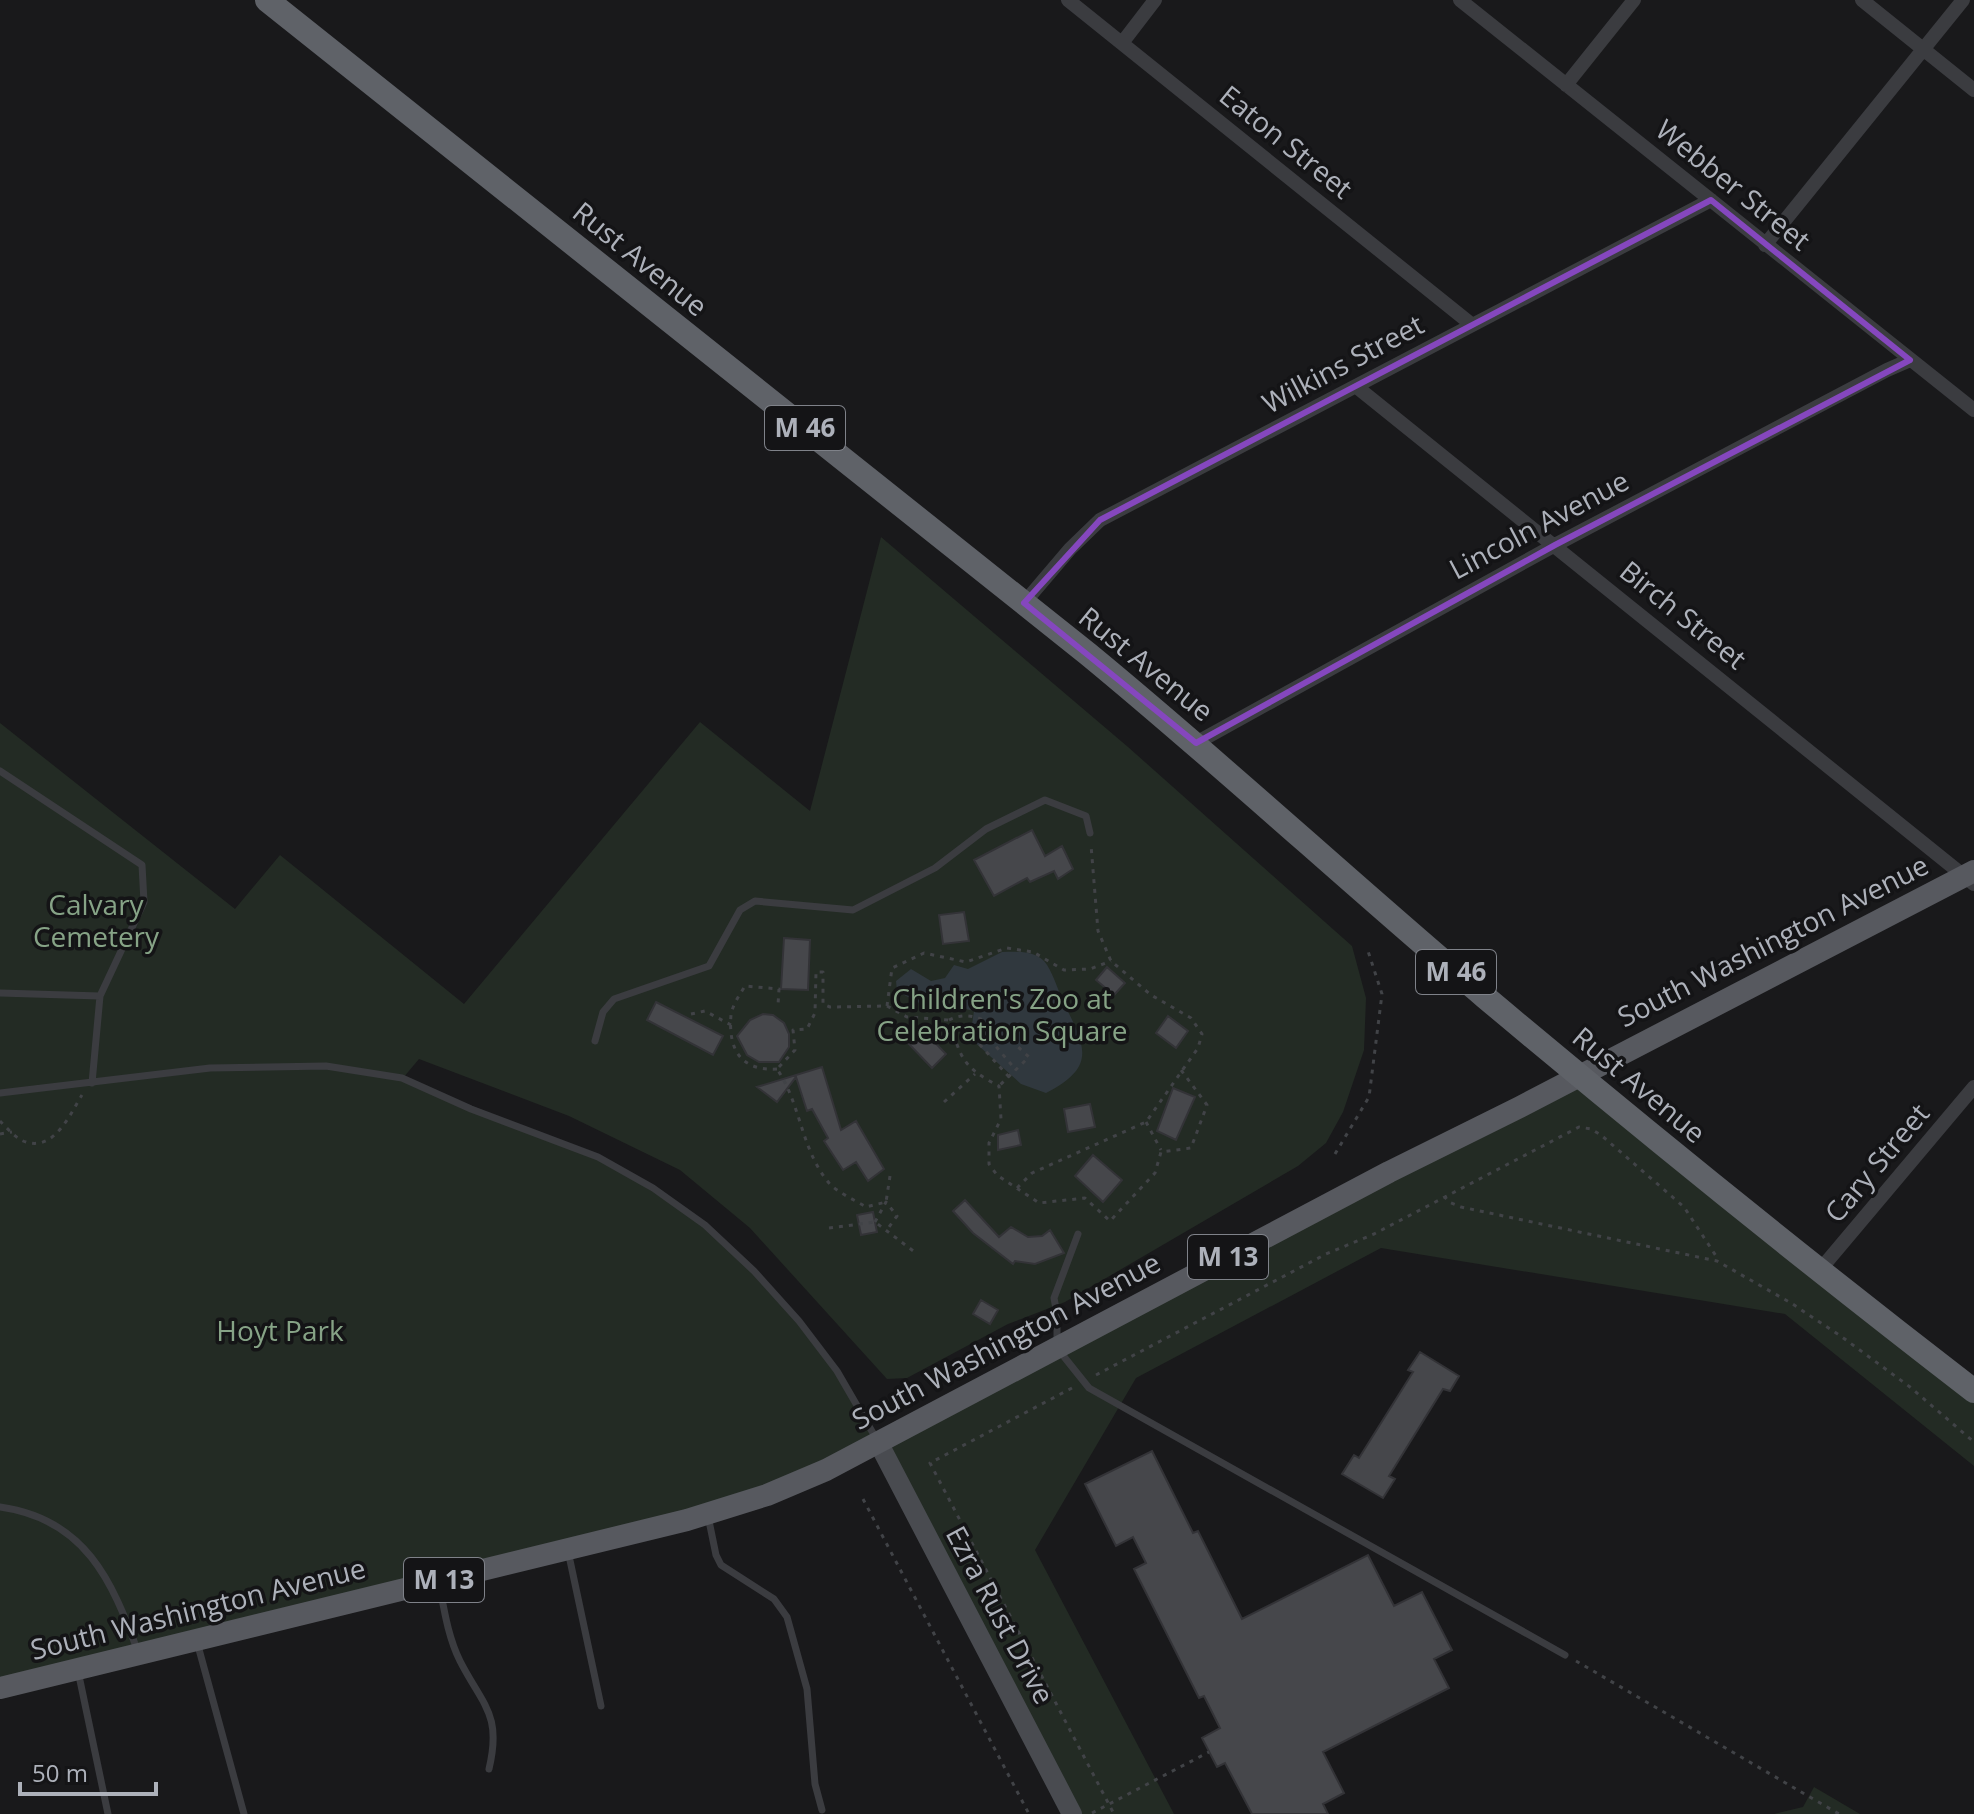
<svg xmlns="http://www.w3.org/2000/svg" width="1974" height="1814" font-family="'Open Sans',sans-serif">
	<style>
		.green { fill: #232b24 }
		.water { fill: #30383e }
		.building { fill: #46474b; stroke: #333337; stroke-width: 2 }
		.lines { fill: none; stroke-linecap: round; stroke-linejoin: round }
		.path { stroke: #414347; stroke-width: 3; stroke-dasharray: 4 6; stroke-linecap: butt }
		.service { stroke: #3b3c40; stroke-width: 7 }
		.minor { stroke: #3b3c40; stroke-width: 14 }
		.secondary { stroke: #494b50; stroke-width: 20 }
		.primary { stroke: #57595f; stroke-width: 22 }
		.trunk { stroke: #5f6268; stroke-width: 24 }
		.marked { fill: none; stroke: #8547be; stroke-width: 6; stroke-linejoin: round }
		.labels { text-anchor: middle; stroke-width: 7; stroke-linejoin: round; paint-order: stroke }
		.shield { fill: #141416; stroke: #7f8289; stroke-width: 2 }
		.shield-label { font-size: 26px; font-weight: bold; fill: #adb1ba }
		.street-label { font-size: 28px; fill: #adb1ba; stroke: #141416 }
		.park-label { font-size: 28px; fill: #86a386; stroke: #141416 }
	</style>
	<rect width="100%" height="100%" fill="#19191b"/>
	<path class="green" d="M881,537l247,210 224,199 14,52 -2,52 -21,62 -17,31 -28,23 -233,136 -57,22 -101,54 -20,1 -137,-151 -70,-58 -111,-54 -150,-57 -16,19 195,79 107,68 49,45 83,101 41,71 703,-367 393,316v75l-189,-152 -404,-66 -245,130 -101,172 139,264h-102l-194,-372 -111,53 -767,193v-965l235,186 45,-54 184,149 236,-282 110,89z
		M1814,1787l46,27h-86l29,-7z"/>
	<path class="water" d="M1002,952c15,0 30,-2 42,9 8,9 14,29 19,40 21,44 36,65 -17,92l-25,-9 -51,-46 4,-27 -16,-4 -12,-14 -23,12 -26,-14 -1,-10 15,-12 20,12 14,-3 9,-13 14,4z"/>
	<path class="building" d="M1032,830l13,26 17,-10 11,23 -15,10 -4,-8 -24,11 -3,-4 -33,18 -20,-36z
		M964,912l5,29 -26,3 -4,-29z
		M784,938l26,2 -2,50 -27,-1z
		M1107,967l18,16 -11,12 -18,-15z
		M656,1002l67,34 -10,19 -66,-35z
		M763,1014l10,1 11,8 5,11v13l-10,15h-20l-12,-7 -10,-19 13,-16z
		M1168,1016l20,15 -12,17 -20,-15z
		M921,1028l25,26 -14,14 -25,-26z
		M822,1067l19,63 15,-9 28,48 -16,12 -12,-19 -13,8 -19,-29 4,-3 -16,-29 -5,2 -11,-34 -19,25 -20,-15z
		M1173,1088l22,9 -19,43 -19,-9z
		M1090,1104l5,23 -27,5 -4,-23z
		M1018,1130l3,15 -23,5v-15z
		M1093,1155l29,25 -19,22 -28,-26z
		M965,1200l34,37 12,-10 17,10 14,-1 8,-6 14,23 -29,11 -20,-3 -2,3 -40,-31 -20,-22z
		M873,1212l4,20 -16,3 -4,-20z
		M981,1300l17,10 -8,14 -17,-10z
		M1420,1352l39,24 -9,15 -7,-2 -54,87 6,3 -12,19 -41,-24 12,-19 5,3 54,-86 -5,-2z
		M1152,1451l41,82 5,-2 44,88 126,-64 26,51 28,-14 30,58 -18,9 15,29 -126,64 21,41 -21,11 5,10h-76l-27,-51 -8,4 -15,-29 18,-10 -16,-32 -5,2 -65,-129 12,-6 -13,-26 -17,9 -31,-62z"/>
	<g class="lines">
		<path class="path" d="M887,1006l20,11 42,3c12,38 13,47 50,66l2,33 -12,24v21l8,11 42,28 46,-5 25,23 45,-48 6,-21 30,-4 16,-43 -26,-35
			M691,1014l14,-3 26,14
			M949,1020c32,-16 58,18 80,37l-30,29
			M777,1069c-36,2 -49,-19 -46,-54 1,-9 9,-21 14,-29l34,3 -1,16
			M1009,1077l-37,-41 9,-7 35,41
			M944,1102l31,-28
			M0,1121c7,7 17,19 26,21 29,9 44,-28 56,-47
			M1146,1122l15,28
			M0,1134l12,-2
			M1335,1154l34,-57 13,-103 -15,-46
			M890,1176l-4,26 -20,5c-11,-7 -28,-14 -37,-24 -28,-33 -28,-79 -52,-114l18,-19 -2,-20 14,-1 8,-16 1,-41h7v32l7,3 57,-1 5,-38 32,-15 42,9 41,-14 26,4 31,18 26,-1 21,-8
			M1017,1188l15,-15 114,-51 52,-74 4,-14 -11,-16 -40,-23 -40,-34 -13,-30 -7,-86
			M1444,1196l5,6 12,5 256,54 74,42 51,34 68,50 64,55
			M875,1222l11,-20 11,14 -11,15
			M829,1228l46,-6 41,31
			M1096,1375l230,-121 48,-20 205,-107 12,2 10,6 83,72 32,49 1,5
			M1072,1388l-142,75 184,351
			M863,1499l166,315
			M1576,1661l263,153
			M1092,1813l117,-61"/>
		<path class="service" d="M0,771l142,94 2,37 -44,94 -100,-3
			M595,1041l8,-29 11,-13 95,-33 31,-56 15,-9 98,9 82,-42 51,-39 59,-29 41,16 4,17
			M92,1083l8,-87
			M0,1093l210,-25 116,-2 76,12 69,31 127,48 55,31 52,37 49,46 45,50 38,50 40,69
			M1078,1234l-24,64 3,16v34l32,40 476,267
			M0,1507c85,12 112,73 138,145
			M708,1516l8,39 5,10 53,34 13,18 20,72 8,95 7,26
			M568,1551l33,155
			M439,1583c5,26 9,54 21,78 23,45 42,53 29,108
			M197,1642l47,172
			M78,1671l30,143"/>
		<path class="minor" d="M1068,0l403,324
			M1460,0l514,410
			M1862,0l112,90
			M1122,43l33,-43
			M1566,85l68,-85
			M1765,245l198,-245
			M1358,388l616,496
			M1024,603l46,-54 30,-29c204,-105 407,-214 611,-320
			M1196,743l359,-198 332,-175 23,-10
			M1819,1271l155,-184"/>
		<path class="secondary" d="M878,1442l194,372"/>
		<path class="primary" d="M0,1688l687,-168 80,-25 59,-25 563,-298 131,-65 454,-236"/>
		<path class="trunk" d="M267,0l821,654c135,111 263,230 397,343 161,135 323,266 489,394"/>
	</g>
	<path class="marked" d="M1711,200l199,160 -355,185 -359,198 -172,-140 76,-83z"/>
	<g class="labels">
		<g class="shield">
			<rect x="765" y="406" width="80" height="44" rx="6"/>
			<rect x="1416" y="950" width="80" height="44" rx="6"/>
			<rect x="1188" y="1235" width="80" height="44" rx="6"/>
			<rect x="404" y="1558" width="80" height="44" rx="6"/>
		</g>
		<g class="shield-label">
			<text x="805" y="437">M 46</text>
			<text x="1456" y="981">M 46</text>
			<text x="1228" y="1266">M 13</text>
			<text x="444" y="1589">M 13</text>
		</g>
		<g class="street-label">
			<text transform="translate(1286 142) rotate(39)" y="10">Eaton Street</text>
			<text transform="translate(1733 185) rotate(39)" y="10">Webber Street</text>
			<text transform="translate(640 259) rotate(39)" y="10">Rust Avenue</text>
			<text transform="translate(1343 364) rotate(-28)" y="10">Wilkins Street</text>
			<text transform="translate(1539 525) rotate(-28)" y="10">Lincoln Avenue</text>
			<text transform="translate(1683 615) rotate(39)" y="10">Birch Street</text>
			<text transform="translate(1146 664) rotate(39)" y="10">Rust Avenue</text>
			<text transform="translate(1773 941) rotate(-27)" y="10">South Washington Avenue</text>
			<text transform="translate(1639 1085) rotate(40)" y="10">Rust Avenue</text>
			<text transform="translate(1877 1163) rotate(-50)" y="10">Cary Street</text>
			<text transform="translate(1006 1341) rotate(-28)" y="10">South Washington Avenue</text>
			<text transform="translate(198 1609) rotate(-14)" y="10">South Washington Avenue</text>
			<text transform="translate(1000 1615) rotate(62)" y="10">Ezra Rust Drive</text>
		</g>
		<g class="park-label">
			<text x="96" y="915">Calvary<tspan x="96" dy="32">Cemetery</tspan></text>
			<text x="1002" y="1009">Children's Zoo at<tspan x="1002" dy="32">Celebration Square</tspan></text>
			<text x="280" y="1341">Hoyt Park</text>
		</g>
	</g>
	<path d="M20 1782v12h136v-12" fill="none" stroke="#adb1ba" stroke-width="4"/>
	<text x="32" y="1782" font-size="24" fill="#adb1ba" stroke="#141416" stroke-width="6" paint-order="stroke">50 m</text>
</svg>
